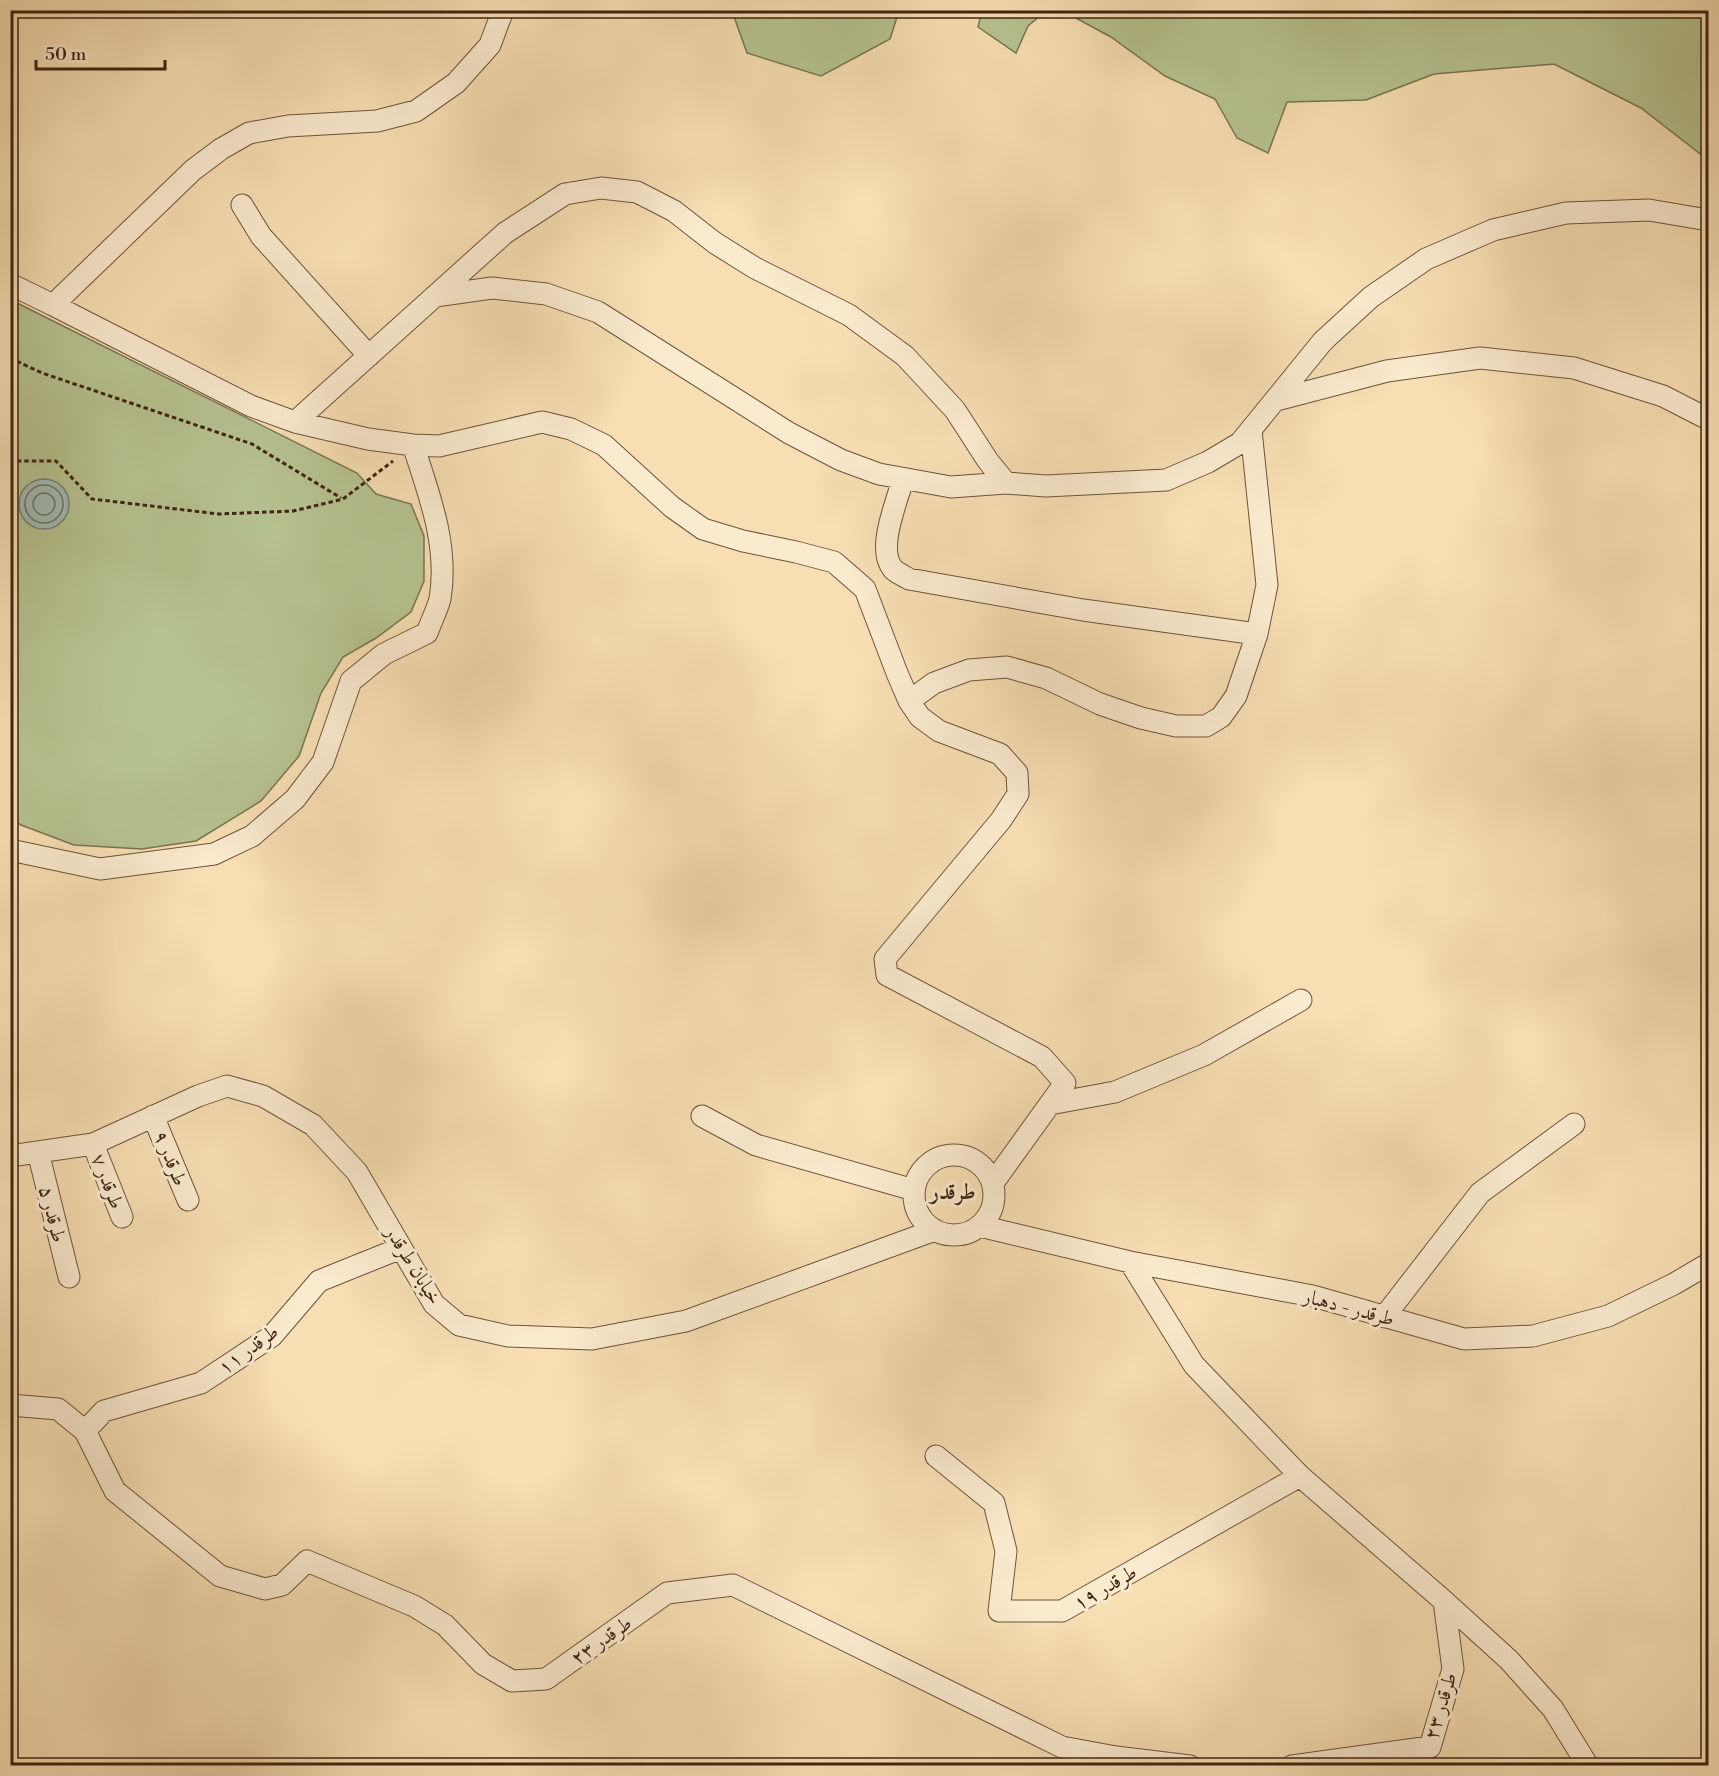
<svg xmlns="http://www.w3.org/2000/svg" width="1719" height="1776" font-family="'Libre Bodoni',Amiri,serif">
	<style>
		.green { fill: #b6c391; stroke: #7a7452; stroke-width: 1.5 }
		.water { fill: #9fbbb4; stroke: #797f74; stroke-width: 1.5 }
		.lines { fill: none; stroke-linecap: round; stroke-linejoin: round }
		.shore { stroke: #6f7064; stroke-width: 1.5 }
		.minor-casing { stroke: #6d533b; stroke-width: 23 }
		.path { stroke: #3f2413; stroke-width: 3; stroke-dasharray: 4.5 3; stroke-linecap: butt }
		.minor { stroke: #faeace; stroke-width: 21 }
		.labels { text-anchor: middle; stroke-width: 6; stroke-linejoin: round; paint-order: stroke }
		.street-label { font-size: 20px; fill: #3f2413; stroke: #faeace }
		.quarter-label { font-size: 22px; font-weight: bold; fill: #3f2413; stroke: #faeace }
	</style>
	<rect width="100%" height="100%" fill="#f7dfb3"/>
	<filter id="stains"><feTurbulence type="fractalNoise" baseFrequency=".00333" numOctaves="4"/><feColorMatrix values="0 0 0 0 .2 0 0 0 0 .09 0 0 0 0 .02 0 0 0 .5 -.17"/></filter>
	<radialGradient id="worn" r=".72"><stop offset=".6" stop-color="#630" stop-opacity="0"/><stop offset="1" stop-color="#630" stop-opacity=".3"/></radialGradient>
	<path class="green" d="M982,10h64v1l-18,15 -12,27 -38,-26z
		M732,11v-1l167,1 -9,28 -69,37 -74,-23z
		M1063,11h645v149l-67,-52 -87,-44 -120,10 -68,26 -79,2 -19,51 -31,-15 -22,-39 -50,-23 -54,-39z
		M11,300l346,173 19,21 35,10 13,32v45l-13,31 -35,26 -33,19 -22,36 -22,63 -38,45 -65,40 -54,8 -68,-4 -53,-20 -10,-6z"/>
	<path class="water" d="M19 504a25 25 0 1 1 50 0a25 25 0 1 1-50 0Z"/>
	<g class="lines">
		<path class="shore" d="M25 504a19 19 0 1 1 38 0a19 19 0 1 1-38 0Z
			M33 504a11 11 0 1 1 22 0a11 11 0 1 1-22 0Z"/>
		<g class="minor-casing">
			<path id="minor" d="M503,10l-13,35 -34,38 -40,28 -39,10 -89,5 -39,7 -28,16 -28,21 -140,135 198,101 44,16 73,17 45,6 26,1 103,-24 29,7 33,16 68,62 31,22 40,12 53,11 38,10 31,27 32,84 12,28 11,16 19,14 61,23 17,19 1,21 -17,26 -116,139 2,16 155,82 23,26 -72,100
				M242,205l19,31 108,120
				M10,284l43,21
				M435,296l57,-8 54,6 52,18 191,121 52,27 38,14 72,13 55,-4
				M1276,400l111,-29 93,-13 94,10 89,28 45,23
				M295,422l210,-189 60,-39 36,-6 36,4 37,19 41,32 40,25 94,47 56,41 50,54 33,51 18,22 40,3 120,-6 42,-18 32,-19 83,-102 48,-44 55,-38 67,-29 73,-17 83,-3 59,10
				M903,479c-6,23 -27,70 -10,90 4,4 11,7 16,10l174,31 174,24
				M909,701l25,-18 35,-13 38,-3 39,11 54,26 41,14 35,8h30l15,-9 15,-21 21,-62 10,-49 -16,-155
				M10,850l90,19 114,-15 38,-18 43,-37 28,-37 28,-81 33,-27 43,-21c4,-11 10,-23 13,-34 9,-53 -11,-105 -27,-154
				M1050,1104l65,-12 89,-37 97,-55
				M153,1116l35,84
				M702,1116l54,29 158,45
				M93,1144l29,73
				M38,1152l31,125
				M914 1195a40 40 0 1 1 80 0a40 40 0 1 1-80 0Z
				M10,1156l83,-12 105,-48 29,-10 36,10 50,29 44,47 77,132 25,21 49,11 84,3 94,-18 249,-91
				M980,1226l150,36 183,34 151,43 69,-3 75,-20 66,-32 34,-20
				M1130,1262l64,103 106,111 144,125 65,59 44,49 35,57
				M1384,1317l96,-124 94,-69
				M10,1405l48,4 27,22 30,60 105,85 45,13 17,-4 25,-24 107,45 31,19 38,39 29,17 34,-2 121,-86 66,-8 329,162 54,10 74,9
				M85,1431l19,-20 97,-28 71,-47 47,-55 82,-33
				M936,1456l58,47 12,48 -7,60h63l238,-135
				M1292,1766l138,-19 23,-78 -9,-68"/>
		</g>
		<path class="path" d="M10,358l32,15 210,71 89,54
			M10,458l6,3h40l36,38 127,15 74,-3 50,-12 50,-38"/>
		<use href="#minor" class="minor"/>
	</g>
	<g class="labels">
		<g class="street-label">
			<text transform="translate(171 1158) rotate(68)" y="7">طرقدر ۹</text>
			<text transform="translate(108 1181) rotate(69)" y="7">طرقدر ۷</text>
			<text transform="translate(53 1214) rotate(76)" y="7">طرقدر ۵</text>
			<text transform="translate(414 1265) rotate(58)" y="7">خیابان طرقدر</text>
			<text transform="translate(1349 1307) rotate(15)" y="7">طرقدر - دهبار</text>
			<text transform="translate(248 1349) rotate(-36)" y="7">طرقدر ۱۱</text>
			<text transform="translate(1105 1587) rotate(-30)" y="7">طرقدر ۱۹</text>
			<text transform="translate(601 1640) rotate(-35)" y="7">طرقدر ۲۳</text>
			<text transform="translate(1440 1706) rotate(-73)" y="7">طرقدر ۲۳</text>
		</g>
		<g class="quarter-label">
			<text x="953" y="1199">طرقدر</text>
		</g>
	</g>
	<rect width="1719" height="1776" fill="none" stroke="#f7dfb3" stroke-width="36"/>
	<rect x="12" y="12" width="1695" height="1752" fill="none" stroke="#3f2413" stroke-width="3"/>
	<rect x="18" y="18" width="1683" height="1740" fill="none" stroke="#3f2413" stroke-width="1.5"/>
	<path d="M36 60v9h129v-9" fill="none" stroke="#3f2413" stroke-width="3"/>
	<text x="45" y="60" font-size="18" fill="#3f2413" stroke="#faeace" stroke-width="4.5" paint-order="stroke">50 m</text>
	<rect width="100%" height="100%" filter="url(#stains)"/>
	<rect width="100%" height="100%" fill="url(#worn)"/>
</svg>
